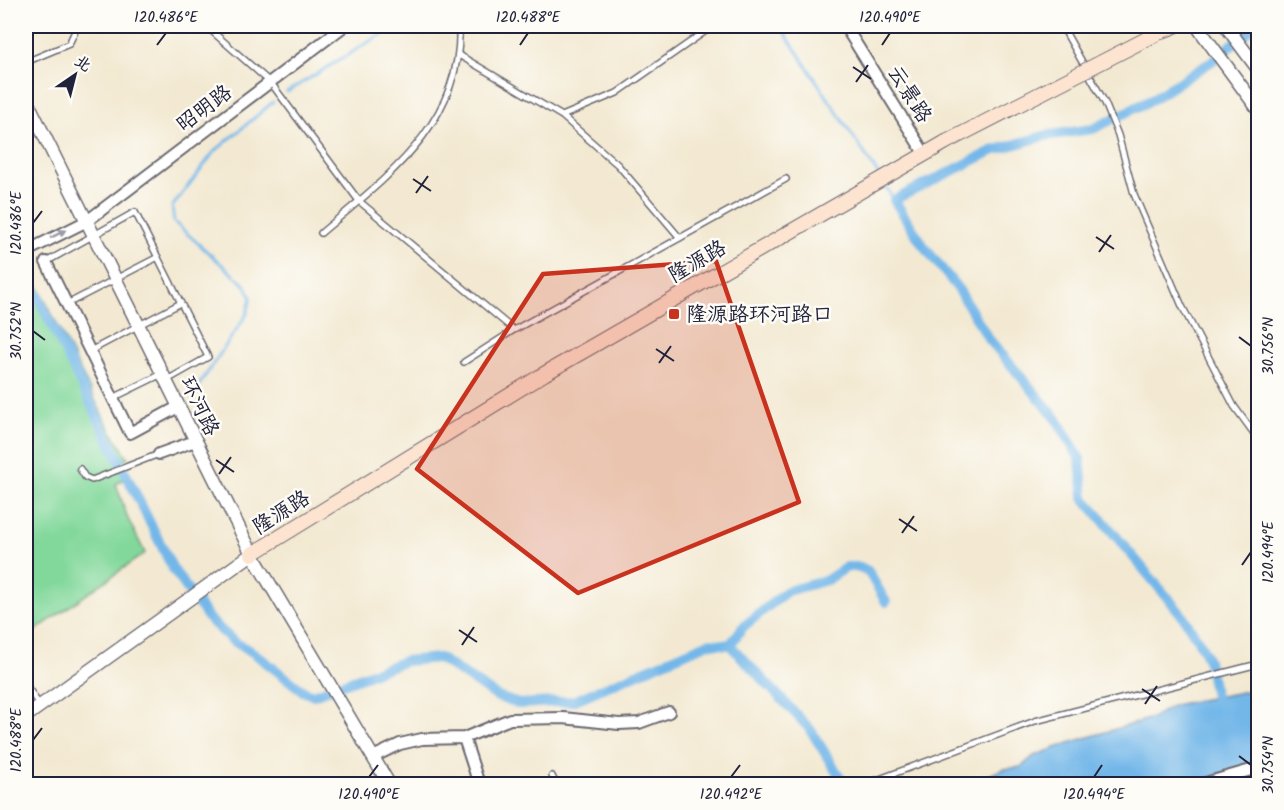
<svg xmlns="http://www.w3.org/2000/svg" width="1284" height="810" font-family="Kalam,'LXGW WenKai TC',sans-serif">
	<style>
		.green { fill: #82d89b; stroke: #527d6b; stroke-width: 1.5 }
		.water { fill: #73b7e9; stroke: #4a6c92; stroke-width: 1.5 }
		.lines { fill: none; stroke-linecap: round; stroke-linejoin: round }
		.stream { stroke: #73b7e9; stroke-width: 3 }
		.canal { stroke: #73b7e9; stroke-width: 10 }
		.service-casing { stroke: #6b6870; stroke-width: 8 }
		.minor-casing { stroke: #6b6870; stroke-width: 14 }
		.tertiary-casing { stroke: #6b6870; stroke-width: 15 }
		.secondary-casing { stroke: #6b6870; stroke-width: 16 }
		.path { stroke: #6b6870; stroke-width: 1.5; stroke-dasharray: 1.5 4.5; stroke-linecap: butt }
		.service { stroke: #fff; stroke-width: 5 }
		.minor { stroke: #fff; stroke-width: 10 }
		.tertiary { stroke: #fff; stroke-width: 12 }
		.secondary { stroke: #fde4d1; stroke-width: 14 }
		.secondary-bridge-casing { stroke: #6b6870; stroke-width: 16; stroke-linecap: butt }
		.secondary-bridge { stroke: #fde4d1; stroke-width: 14 }
		.oneway { fill: #9c9ca7 }
		.marked { fill: #c8321e; fill-opacity: 0.2; stroke: #c8321e; stroke-width: 4.5; stroke-linejoin: round }
		.ticks { fill: none; stroke: #22223b; stroke-width: 2 }
		.poi-dot { fill: #c8321e; stroke: #fdfcf7; stroke-width: 2 }
		.labels { text-anchor: middle; stroke-width: 5; stroke-linejoin: round; paint-order: stroke }
		.street-label { font-size: 21px; fill: #22223b; stroke: #fdfcf7 }
		.poi-label { font-size: 21px; fill: #22223b; stroke: #fdfcf7; text-anchor: start }
		.neatline { fill: none; stroke: #22223b; stroke-width: 2 }
		.ticks-label { font-size: 15px; text-anchor: middle; fill: #22223b }
	</style>
	<rect width="100%" height="100%" fill="#fdfcf7"/>
	<filter id="ink" filterUnits="userSpaceOnUse"><feTurbulence type="fractalNoise" baseFrequency=".0167" numOctaves="2"/><feDisplacementMap in="SourceGraphic" scale="12" xChannelSelector="R" yChannelSelector="G"/><feConvolveMatrix kernelMatrix="1 2 1 2 8 2 1 2 1" color-interpolation-filters="sRGB"/></filter>
	<filter id="wash" filterUnits="userSpaceOnUse"><feTurbulence type="fractalNoise" baseFrequency=".008" numOctaves="4" result="noise"/><feDisplacementMap in="SourceGraphic" scale="24" xChannelSelector="R" yChannelSelector="G"/><feGaussianBlur stdDeviation="1.35" result="paint"/><feColorMatrix in="noise" values="0 0 0 0 0 0 0 0 0 0 0 0 0 0 0 0 0 1.4 0 .05"/><feComposite in="paint" operator="in"/></filter>
	<g filter="url(#wash)">
		<rect width="100%" height="100%" fill="#f3e9d2"/>
		<path class="green" d="M26,231l7,13 -2,5 6,10 -9,7 78,156 22,36 -4,2 5,16 -13,8 12,35 17,34 -119,84z"/>
		<path class="water" d="M1258,689v75l-70,20h-219l34,-15 18,-2 13,-11 35,-13 83,-25 22,-13z"/>
		<g class="lines">
			<path class="stream" d="M780,26l100,151
				M287,92l108,-66
				M883,182l11,18
				M191,397l56,-83 4,-17 -5,-11 -72,-64 -2,-15 42,-55 59,-50"/>
			<path class="canal" d="M26,273l147,296 36,50 24,22 21,12 49,38 10,4 92,-34 34,-3 59,39 21,7 54,-3 136,-58 21,2 80,84 34,55
				M730,645l13,-18 44,-36 40,-11 20,-13h13l8,4 18,31
				M1218,712l-10,-52 -7,-15 -19,-30 -98,-117 -4,-39 -24,-41 -68,-80 -29,-48 -36,-45 -29,-45 98,-49 52,-15 49,-7 58,-29 61,-39 43,-35"/>
		</g>
	</g>
	<g filter="url(#ink)">
		<g class="lines">
			<g class="service-casing">
				<path id="service" d="M206,26l65,57 88,118 155,129
					M1062,26l43,77 13,32 16,59 48,112 52,100 24,33
					M459,55l103,61 56,49 62,73
					M26,62l43,-18 6,-13 -2,-5
					M562,116l55,-23 96,-67
					M321,233c66,-56 142,-110 138,-207
					M46,262l89,-50 73,145 -41,23
					M67,304l91,-47
					M90,351l91,-48
					M464,362l50,-32 272,-151
					M113,398l49,-24
					M80,469l5,8 7,3 67,-26
					M26,685l14,21
					M552,776l4,8
					M866,784l169,-63 223,-57"/>
			</g>
			<g class="minor-casing">
				<path id="minor" d="M845,26l79,127
					M31,249l56,-28 257,-195
					M46,262l84,171 48,-26
					M159,454l36,-13
					M464,738l15,46
					M373,757l27,-13 22,-5 42,-1 46,-19 53,-1 56,6 20,-1 30,-11
					M1202,784l56,-16"/>
			</g>
			<g class="tertiary-casing">
				<path id="tertiary" d="M1197,26l61,83
					M1226,26l32,43
					M26,99l226,455 137,230
					M26,716l226,-162"/>
			</g>
			<g class="secondary-casing">
				<path id="secondary" d="M1162,31l13,-5
					M252,554l292,-180 402,-232"/>
			</g>
			<path class="path" d="M26,226l5,9"/>
			<use href="#service" class="service"/>
			<use href="#minor" class="minor"/>
			<use href="#tertiary" class="tertiary"/>
			<use href="#secondary" class="secondary"/>
			<g class="secondary-bridge-casing">
				<path id="secondary-bridge" d="M946,142l216,-111"/>
			</g>
			<use href="#secondary-bridge" class="secondary-bridge"/>
		</g>
		<defs><path id="oneway-solid" d="M-6-.8H1V-3.2L6.5 0L1 3.2V.8H-6Z" transform="scale(1.5)"/></defs>
		<use class="oneway" href="#oneway-solid" transform="translate(58 234) rotate(-27)"/>
	</g>
	<path class="marked" d="M716,261l83,241 -221,91 -161,-124 126,-195z"/>
	<path class="ticks" d="M157,45l9,-12M520,45l8,-12M882,45l8,-12M853,67l18,12M856,82l12,-17M413,179l18,12M416,193l12,-17M33,223l9,-12M1096,237l18,12M1099,252l12,-17M33,331l12,9M1239,337l12,9M656,349l18,12M659,363l12,-17M216,460l18,12M219,474l12,-17M899,519l18,12M902,533l12,-17M1242,565l9,-13M459,630l18,12M462,645l12,-18M1142,689l18,12M1145,704l12,-18M33,740l9,-12M1239,756l12,9M369,777l9,-12M731,777l9,-12M1094,777l8,-12"/>
	<rect class="poi-dot" x="668" y="308" width="12" height="12" rx="3"/>
	<g class="labels">
		<g class="street-label">
			<text transform="translate(910 94) rotate(58)" y="7">云景路</text>
			<text transform="translate(204 108) rotate(-37)" y="7">昭明路</text>
			<text transform="translate(697 261) rotate(-30)" y="7">隆源路</text>
			<text transform="translate(200 406) rotate(64)" y="7">环河路</text>
			<text transform="translate(281 512) rotate(-32)" y="7">隆源路</text>
		</g>
		<g class="poi-label">
			<text x="686" y="321">隆源路环河路口</text>
		</g>
	</g>
	<rect width="1284" height="810" fill="none" stroke="#fdfcf7" stroke-width="66"/>
	<g transform="translate(75 75) rotate(35)" stroke="#fdfcf7" stroke-width="4.5" paint-order="stroke">
	<path d="M0-4.5L10 22L0 15L-10 22Z" fill="#22223b"/>
	<text y="-9" font-size="16" font-weight="bold" text-anchor="middle" fill="#22223b">北</text>
	</g>
	<rect x="33" y="33" width="1218" height="744" class="neatline"/>
	<g class="ticks-label">
		<text x="166" y="22">120.486°E</text>
		<text x="528" y="22">120.488°E</text>
		<text x="890" y="22">120.490°E</text>
		<text transform="translate(16 223) rotate(-90)" y="5">120.486°E</text>
		<text transform="translate(16 331) rotate(-90)" y="5">30.752°N</text>
		<text transform="translate(1268 346) rotate(-90)" y="5">30.756°N</text>
		<text transform="translate(1268 552) rotate(-90)" y="5">120.494°E</text>
		<text transform="translate(16 740) rotate(-90)" y="5">120.488°E</text>
		<text transform="translate(1268 765) rotate(-90)" y="5">30.754°N</text>
		<text x="369" y="799">120.490°E</text>
		<text x="731" y="799">120.492°E</text>
		<text x="1094" y="799">120.494°E</text>
	</g>
</svg>
